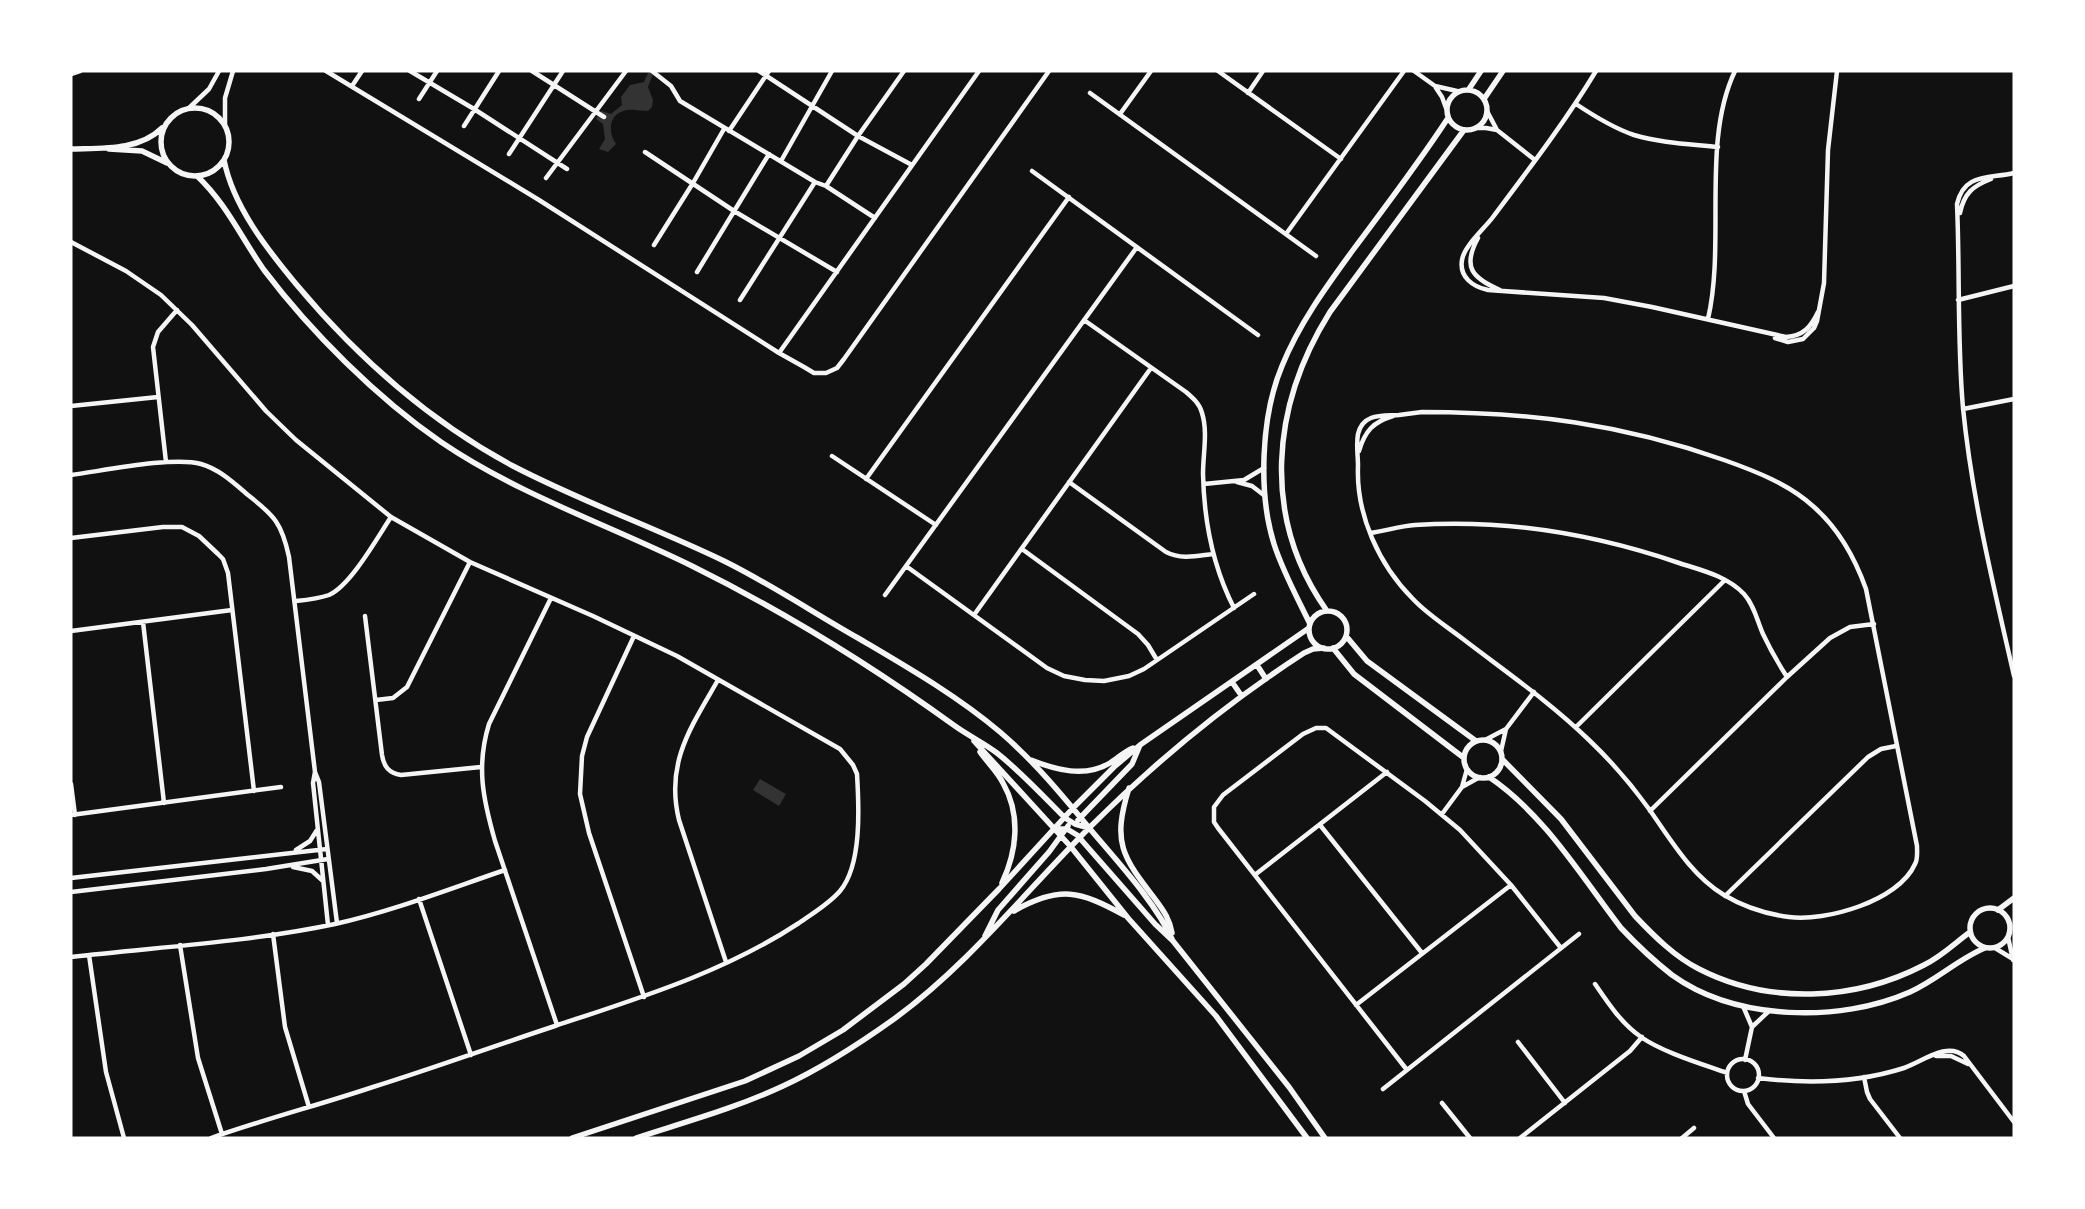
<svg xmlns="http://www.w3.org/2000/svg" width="2085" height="1209" font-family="'Fira Sans Condensed',sans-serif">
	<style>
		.water { fill: #333 }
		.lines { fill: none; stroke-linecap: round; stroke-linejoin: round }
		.minor { stroke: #f5f5f5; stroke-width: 4.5 }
		.tertiary { stroke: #f5f5f5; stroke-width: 5.5 }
	</style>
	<rect width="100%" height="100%" fill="#111"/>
	<path class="water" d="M649,71h5l-6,16 5,13 -1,7 -4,4c-7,0 -14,-2 -21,-1 -18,3 -20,21 -11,34l-8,8 -9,-3 6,-10 -2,-15 -7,-5 5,-8 10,3 11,-9 -1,-8 9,-12 14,-3z
		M760,779l26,15 -7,12 -26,-16z"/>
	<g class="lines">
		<path class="minor" d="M326,71l213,129 240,153 25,14 10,6h12l11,-5 7,-9 205,-288
			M410,71l64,38 93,60
			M532,71l72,46
			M652,71l19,15 9,15 135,81 11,4 49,32
			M759,71l99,65 54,29
			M1218,71l123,88
			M1414,71l21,15 22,5
			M1596,71c-31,51 -67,98 -103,146 -9,12 -29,29 -31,43 -3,17 11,27 26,30l116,8 48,9 134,30c17,-1 25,-10 32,-25
			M71,74l9,-3
			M352,86l10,-15
			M1436,88l6,9 4,11
			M1090,93l226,163
			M1248,93l15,-22
			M419,99l18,-28
			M1576,104c18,12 37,24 58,31 27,8 56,9 84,12
			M189,108l20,-19 10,-18
			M1487,111l10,19 38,30
			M1120,114l31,-43
			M225,125v-27l8,-27
			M464,126l35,-55
			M1475,128h11l11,2
			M729,131l40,-60
			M645,152l89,59 103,61
			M509,154l54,-83
			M781,161l51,-90
			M1032,171l226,164
			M2014,173c-26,6 -50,0 -57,31 3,68 0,137 6,204 9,91 31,180 51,268
			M546,178l80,-107
			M826,186l32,-50 46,-65
			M1960,213c4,-20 13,-27 31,-34
			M1286,234l118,-163
			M1478,238c-16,29 -6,40 22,52
			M71,242l55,29 35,24 31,30 74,86 30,29 95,77 79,45 123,54 84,40 163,93 13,16 4,9c2,33 5,91 -17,117 -11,13 -27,22 -41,32 -74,49 -160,75 -244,103 -61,20 -121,42 -182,61 -54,18 -108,32 -162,51
			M654,245l39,-62 31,-54
			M697,272l72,-118
			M740,300l75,-118
			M1958,300l56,-14
			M1708,319c18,-78 -7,-177 27,-248
			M1084,320l102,72c7,6 14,12 16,21 6,19 1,41 1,61 1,46 10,93 31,134
			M1775,338l13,4 15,-3 11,-11 3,-7 7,-38 4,-133 9,-79
			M779,353l200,-282
			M71,406l87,-9
			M1963,409l51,-10
			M1422,412c108,0 200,12 302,48 31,11 65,24 90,47 26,23 41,51 52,82l51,257c0,6 1,13 -2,18 -16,37 -90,58 -126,53 -23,-3 -45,-10 -65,-22 -33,-20 -53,-55 -75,-86 -18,-25 -38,-48 -60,-69 -39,-38 -83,-68 -126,-101 -17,-13 -36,-25 -50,-40 -34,-34 -57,-84 -55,-133 0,-10 -2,-22 0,-32 5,-21 24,-18 41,-19 8,-1 15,-2 23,-3z
			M1359,451c6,-20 14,-29 34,-35
			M832,456l104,69
			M166,462l-13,-115 5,-15 19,-22
			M71,475c31,-4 102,-19 130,-11 18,5 33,19 47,31 27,21 34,29 41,62l26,215 4,10 18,141
			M866,479l203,-282
			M1069,482l97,70c16,8 30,4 47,2
			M1237,482l15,4 13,10
			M1204,484l40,-4 20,-12
			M1370,533c15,-2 30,-7 45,-8 90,-6 179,9 264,38 22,7 48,13 65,31 10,11 13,26 19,40 7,15 15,29 24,43
			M71,538l92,-11h19l17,9 19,18 5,5 5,14 26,218
			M1022,549l116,85 10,11 9,15
			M906,566l141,102 17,8 21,4 19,1 25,-5 15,-7 110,-75
			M885,595l252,-348
			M551,598l-62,126c-13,42 -6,75 6,117l62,184
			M295,601c11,-1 23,-2 34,-6 22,-10 48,-57 62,-78
			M974,615l177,-247
			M365,616l17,139c2,12 7,18 19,20l80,-8
			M143,622l21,181
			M71,631l161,-21
			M634,636l-47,101 -5,19 -2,38 9,39 55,164
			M718,680c-27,47 -53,83 -39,140l47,142
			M376,700l17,-2 14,-11 63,-125
			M1576,727l149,-147
			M1485,740l21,-11
			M1501,751l5,-22 28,-37
			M315,772l-2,11 15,142
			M71,784l4,31
			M1462,787l18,-10
			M1650,811l137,-134 43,-39 20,-11 24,-3
			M1442,814l20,-27 5,-18
			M71,815l210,-28
			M1320,825l102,128
			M296,850l14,-9 7,-11
			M293,867l19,4 11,10
			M1256,874l131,-102
			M71,878l256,-29
			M71,892l195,-23 62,-10
			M1725,896l143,-139 13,-8 15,-3
			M419,899l52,156
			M273,934l12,93 24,80
			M2008,937l5,23
			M180,945l18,113 24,76
			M1995,948l18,11
			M89,955l17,117 18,66
			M71,957c87,-10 179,-15 264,-33 58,-13 114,-35 170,-54
			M1595,984c13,19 26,39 46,53 21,15 61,27 86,36
			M1356,1005l155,-120
			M1743,1006l9,21 -7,33
			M1752,1027l17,-16
			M1518,1042l47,61
			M1936,1056h15l17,8
			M1727 1075a16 16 0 1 1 32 0a16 16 0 1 1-32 0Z
			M1407,1070l-189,-242 -4,-6v-15l9,-12 80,-61 13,-6h10l99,73 35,29 51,55 50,63
			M1864,1077l3,15 3,7 30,39
			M1758,1078c48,6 99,5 146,-10 18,-6 43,-27 60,-12l50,66
			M1383,1089l196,-155
			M1744,1091l4,13 26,34
			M1442,1103l28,35
			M1520,1138l110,-87 12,-14
			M1682,1138l12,-10"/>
		<path class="tertiary" d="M1469,89l12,-18
			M1447 110a20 20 0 1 1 40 0a20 20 0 1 1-40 0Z
			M1484,99l19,-28
			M161 142a34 34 0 1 1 68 0a34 34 0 1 1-68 0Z
			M71,149c30,-1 68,2 91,-21
			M109,149l33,2 25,12
			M224,160c9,46 43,89 72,124 61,73 133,137 217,182 69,36 143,62 213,96 46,23 88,51 132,76 49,29 98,57 142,94 34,29 62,63 90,97 27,32 66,74 83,112
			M197,176c29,27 45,63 67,94 47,62 113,128 177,172 78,53 168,83 251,124 93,46 180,100 263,160 14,10 29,17 42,27 24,19 46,43 68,65l10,6 14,4
			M1309 630a19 19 0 1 1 38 0a19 19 0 1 1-38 0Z
			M1327,611c-66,-93 -56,-205 3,-299l134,-182
			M1310,624c-13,-27 -27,-52 -36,-80 -16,-51 -13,-128 8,-178 17,-42 44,-79 71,-116 32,-43 65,-86 95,-132
			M1346,636l21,25 109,80
			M1333,648l21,26 110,84
			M1257,665l9,14
			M1232,682l9,13
			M1464 759a19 19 0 1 1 38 0a19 19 0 1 1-38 0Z
			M974,741l97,106 57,71 88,98 91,122
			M980,752c7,10 17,19 23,31 18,32 14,68 -1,100
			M1502,759l59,60 74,97c19,20 40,41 64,53 70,36 156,32 225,-4 17,-8 31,-22 46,-33
			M1031,760c25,10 54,18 79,3 8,-5 15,-12 23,-15
			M1489,777c55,37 92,99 132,151 16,17 33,33 51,47 64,46 168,48 238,17 27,-12 48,-33 75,-44
			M1129,788c-17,55 -7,68 26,111 8,11 15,20 17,34
			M1078,820l54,-56 8,-19
			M1055,829h12l10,6 78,89 18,17 116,146 36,51
			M1970 928a20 20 0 1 1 40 0a20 20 0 1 1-40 0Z
			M1998,910l16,-12
			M1014,911c46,-26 66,-20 110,4
			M985,936l13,-26 51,-58 19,-26
			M572,1138l173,-57 54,-25 44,-26 61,-46 22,-20 73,-75 74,-81 41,-41 26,-22 169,-117
			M636,1138c49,-16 100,-30 147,-52 39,-18 76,-42 111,-67 74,-54 131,-127 195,-191 65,-65 138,-125 215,-175l9,-4 11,-1"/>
	</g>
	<rect width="2085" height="1209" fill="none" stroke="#ffffff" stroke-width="145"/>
</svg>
